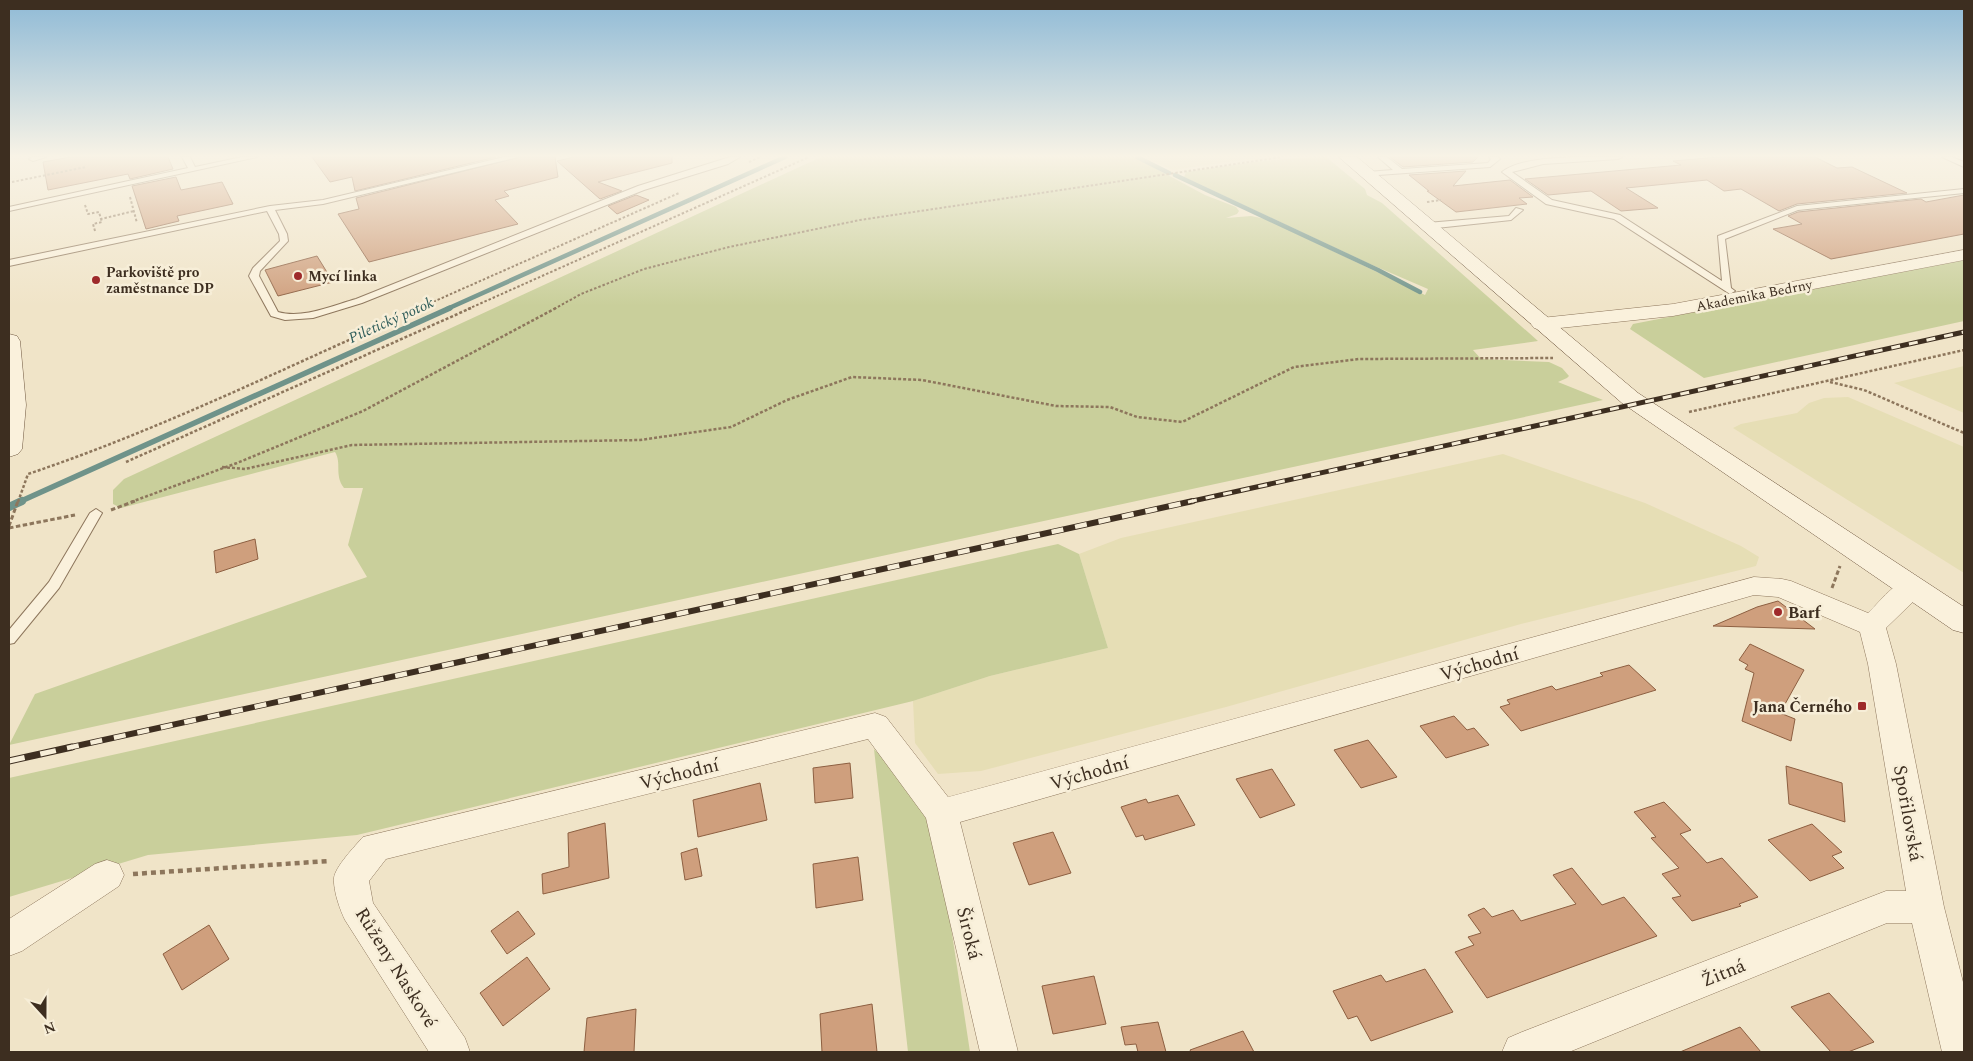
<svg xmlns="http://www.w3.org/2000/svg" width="1973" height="1061" font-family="Spectral,serif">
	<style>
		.farmland { fill: #e6deb5 }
		.green { fill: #c9cf9b }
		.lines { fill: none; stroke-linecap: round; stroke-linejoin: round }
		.stream-far2 { stroke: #6f938a; stroke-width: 4.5 }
		.stream-far1 { stroke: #6f938a; stroke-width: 5.5 }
		.stream { stroke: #6f938a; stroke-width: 8 }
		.building { fill: #cf9f7d; stroke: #8d5f41 }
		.lane-casing { stroke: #8d765c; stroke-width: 2 }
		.street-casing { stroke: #8d765c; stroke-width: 1 }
		.secondary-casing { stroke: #6f573f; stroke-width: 1 }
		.path-far3 { stroke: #8d765c; stroke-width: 2; stroke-dasharray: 2.5 2; stroke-linecap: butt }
		.path-far2 { stroke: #8d765c; stroke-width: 2.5; stroke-dasharray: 3 2; stroke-linecap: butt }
		.path-far1 { stroke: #8d765c; stroke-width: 3; stroke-dasharray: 4.5 2.5; stroke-linecap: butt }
		.path { stroke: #8d765c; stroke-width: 4.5; stroke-dasharray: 5 4; stroke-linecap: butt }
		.lane { fill: #faf1dc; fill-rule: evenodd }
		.street { fill: #faf1dc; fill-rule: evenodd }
		.secondary { fill: #faf1dc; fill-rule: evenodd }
		.rail-far2-casing { stroke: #3d2e20; stroke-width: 5 }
		.rail-far1-casing { stroke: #3d2e20; stroke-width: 6 }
		.rail-casing { stroke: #3d2e20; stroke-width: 7 }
		.rail-far2 { stroke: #f7eed8; stroke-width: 3; stroke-dasharray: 9; stroke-linecap: butt }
		.rail-far1 { stroke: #f7eed8; stroke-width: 4.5; stroke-dasharray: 12; stroke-linecap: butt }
		.rail { stroke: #f7eed8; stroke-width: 5; stroke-dasharray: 16; stroke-linecap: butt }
		.poi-dot { fill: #9e2a2b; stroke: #f7eed8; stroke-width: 2 }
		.labels { text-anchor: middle; stroke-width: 5; stroke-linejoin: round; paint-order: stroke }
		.far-poi-label { font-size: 14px; font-weight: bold; fill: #3d2e20; stroke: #f7eed8; text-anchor: start }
		.far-street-label { font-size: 14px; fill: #3d2e20; stroke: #f7eed8 }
		.far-water-label { font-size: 15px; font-style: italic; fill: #2f5d5a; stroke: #f7eed8 }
		.poi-label { font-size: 16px; font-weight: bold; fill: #3d2e20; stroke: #f7eed8; text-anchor: start }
		.near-street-label { font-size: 19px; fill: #3d2e20; stroke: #f7eed8 }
	</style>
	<rect width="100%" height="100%" fill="#f0e4c8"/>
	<path class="farmland" d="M1143,157h118l-88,13z
		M1964,366v47l-70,-30z
		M1848,397l116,50v126l-231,-145 8,-4 56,-11 12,-10 15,-5z
		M1503,454l142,49 96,43 18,11 -3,9 -235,58 -295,83 -245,64 -43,3 -23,-31 -2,-42 77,-25 118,-28 -29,-94 42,-16z"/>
	<path class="green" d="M821,157h313l71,38 31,12 3,4 -2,3 -11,4 25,-2 15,3 159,76 3,-6 -58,-25 -186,-87 2,-5c47,-7 93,-15 140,-15l39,32 2,6 15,8 156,138 -65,9 8,9 68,3 13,6 7,8 -2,2 -9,4 45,18 -1594,345 26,-51 332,-117 -19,-32 15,-57h-19c-10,-13 -2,-25 -9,-36l-214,56 -8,-4v-14l11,-11z
		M1964,260v61l-260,57 -74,-49 3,-5z
		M1058,544l21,10 29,94 -118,28 -77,25 -556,134 -209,20 -139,42v-119z
		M874,749l59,60 37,243h-62z"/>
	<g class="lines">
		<path class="stream-far2" d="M1137,157l32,16
			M1175,175l203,95 42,22
			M447,309l338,-152"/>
		<path class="stream-far1" d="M19,502l431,-194"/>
		<path class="stream" d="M9,507l13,-6"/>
	</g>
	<path class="building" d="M71,157h97l5,12 -43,10 -2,-5 -80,16 -5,-28z
		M312,157h184l-141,34 -3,-14 -22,5z
		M520,157h35l3,20 -54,14 5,5 -14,4 23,24 -149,38 -31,-48 21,-5 -3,-11z
		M574,157h98v6l-74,19 24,9 -22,8 -43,-38z
		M1390,157h88l-5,5 -70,5z
		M1719,157h96l22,11 15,-1 55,26 -110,11 -18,7 -38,-22 -17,2 -17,-11 -81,8 32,20 -37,3 -30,-20 -43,4 -23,-16 156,-14 -8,-4z
		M1466,171l-13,15 57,-6 23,17 -14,1 8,6 -71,8 -29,-21h2l-20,-16z
		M176,177l5,13 41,-8 11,22 -56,12 2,5 -33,8 -14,-43z
		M636,195l13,5 -32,14 -9,-8z
		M1964,195v39l-133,25 -58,-30 29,-5 -14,-8 10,-4 123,-13 5,3z
		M317,256l16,26 -55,14 -13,-26z
		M255,539l3,20 -42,14 -2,-22z
		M1778,601l37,28 -102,-3 44,-19z
		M1750,644l54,26 -24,43 15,6 -4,22 -49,-20 12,-48 -9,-4 3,-4 -9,-5z
		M1629,665l27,25 -135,41 -21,-24 10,-3 -3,-4 45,-14 4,4 47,-14 -3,-3z
		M1454,716l13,14 7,-2 15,17 -43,13 -26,-32z
		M1368,740l29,37 -36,11 -27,-38z
		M850,763l3,35 -38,5 -2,-35z
		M1786,766l56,17 3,39 -56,-18z
		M1272,769l23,36 -35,13 -24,-39z
		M760,783l7,37 -69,17 -5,-37z
		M1178,795l17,30 -50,15 -2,-5 -7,2 -15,-30 25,-8 2,4z
		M1664,802l27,28 -11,4 27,29 15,-5 36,39 -19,7 2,2 -49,15 -20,-23 9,-2 -19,-22 17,-6 -28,-30 5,-1 -22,-25z
		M605,823l4,55 -66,16 -1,-20 27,-7 -1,-34z
		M1812,824l30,28 -10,4 12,12 -34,13 -42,-41z
		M1053,832l18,41 -42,12 -16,-42z
		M697,848l5,28 -17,4 -4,-27z
		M858,857l5,43 -47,8 -3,-44z
		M1572,868l30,37 22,-8 33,39 -170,62 -32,-46 19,-7 -6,-8 13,-4 -13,-18 16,-7 8,9 21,-7 8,11 55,-17 -23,-29z
		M518,911l17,23 -28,20 -16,-23z
		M209,925l20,34 -47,31 -19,-36z
		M527,957l23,32 -47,37 -23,-33z
		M1425,969l28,43 -82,29 -14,-25 -9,3 -15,-28 48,-16 5,7z
		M1094,976l12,48 -53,10 -11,-48z
		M1829,993l45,49 -26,10h-17l-40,-45z
		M872,1004l5,48h-55l-2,-38z
		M636,1009l-2,43h-50l3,-34z
		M1158,1022l8,30h-28l-2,-8 -11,1 -4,-18z
		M1740,1027l21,25h-81z
		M1243,1031l11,21h-63l-1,-2z"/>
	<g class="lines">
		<g class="lane-casing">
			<path id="lane" d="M32,157h14l-13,4 -4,-2z
				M182,157h8l5,10 47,-10h15l-248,54v-4l179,-39z
				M504,157h14l-195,47 -48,6 12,24 1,7 -28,30 -1,5 19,36c25,7 53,-6 78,-13l282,-113 92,-29h10l-12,7 -84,26 -282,113 -49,15 -28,2 -14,-4 -22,-40 4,-8 27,-27 -1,-7 -12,-23 -258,55v-6l261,-54 53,-6z
				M1378,157h9l15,12 86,-6 3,-4 -2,-2h9l2,2 -10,8 -126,9 -1,-2 4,-2 26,-2z
				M1575,157h47l-4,2 -75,5 -31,8 40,28 68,15 102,66 -4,-45 79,-30 167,-17v4l-166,17 -73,29 6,49 4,3 -5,3 -116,-75 -68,-15 -44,-32c16,-13 53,-14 73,-15z
				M1942,157h10l12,5v5z
				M1516,208l7,2 -12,10 -84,9 -4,-3 4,-3 82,-7z
				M96,509l6,4 -43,75 -45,55 -5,1v-14l40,-48 41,-69z"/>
		</g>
		<g class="street-casing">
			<path id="street" d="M1964,250v10l-291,56 -132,14 -7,-2 -3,-4 3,-4 7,-2 132,-14z
				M1754,577l28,2 9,2 77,32c15,-14 31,-39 53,-33l4,7 -4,7 -35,34 10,36 48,243 20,79v66h-22l-30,-129h-25l-318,129h-67l6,-14 14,-6 364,-141h20l-38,-227 -8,-32 -82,-35 -24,-2 -794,227 58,230h-38l-54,-234 -58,-79 -482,120 -17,22 4,22 92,135 5,14h-41l-84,-132c-5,-10 -12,-30 -11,-42 1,-11 21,-32 29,-41l512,-124 11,4 62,80z
				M107,860l12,4 5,11 -5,11 -97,65 -13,5v-37l86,-55z"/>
		</g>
		<g class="secondary-casing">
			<path id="secondary" d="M1339,157h18l281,236 326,214v26l-11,-3 -331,-227z
				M9,334l8,2 3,5 6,64 -4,44 -4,5 -9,3z"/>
		</g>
		<path class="path-far3" d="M749,162l11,-5
			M12,182l74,-15
			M130,197l7,26
			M1427,202l14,-2
			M85,205l3,9 11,-2 2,7 33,-8
			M95,231l-2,-7 9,-2 -1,-3
			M417,309l262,-116
			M468,309l341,-152
			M554,309l27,-15 63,-25 85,-22 131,-27 422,-63"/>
		<path class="path-far2" d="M1830,382l34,8 100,43
			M1689,412l275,-62
			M126,462l345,-154
			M222,467l23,2 107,-24 288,-5 91,-13 56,-27 65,-23 70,3 134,26 54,1 27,10 45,5 112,-55 65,-8 194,-1
			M18,502l10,-28c134,-45 263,-109 392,-166
			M131,502l106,-39 126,-52 193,-103"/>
		<path class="path-far1" d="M111,510l24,-9
			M9,526l9,-25
			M9,528l66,-13
			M1832,588l8,-22"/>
		<path class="path" d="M133,874l196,-13"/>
		<use href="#lane" class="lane"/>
		<use href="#street" class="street"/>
		<use href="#secondary" class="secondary"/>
		<g class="rail-far2-casing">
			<path id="rail-far2" d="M1188,502l776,-170"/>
		</g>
		<g class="rail-far1-casing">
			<path id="rail-far1" d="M67,748l1126,-247"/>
		</g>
		<g class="rail-casing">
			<path id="rail" d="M9,761l63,-14"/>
		</g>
		<use href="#rail-far2" class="rail-far2"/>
		<use href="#rail-far1" class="rail-far1"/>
		<use href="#rail" class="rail"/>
	</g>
	<linearGradient id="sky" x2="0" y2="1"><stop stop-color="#8fbad6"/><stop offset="0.51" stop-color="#f8f3e6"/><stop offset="1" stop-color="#f8f3e6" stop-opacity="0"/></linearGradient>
	<rect width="1973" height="306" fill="url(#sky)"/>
	<g class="poi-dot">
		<circle cx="298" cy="276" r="5"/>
		<circle cx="96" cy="280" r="5"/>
		<circle cx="1778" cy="612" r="5"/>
		<rect x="1857" y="701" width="10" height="10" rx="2.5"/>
	</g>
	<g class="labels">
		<g class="far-poi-label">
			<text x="106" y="277">Parkoviště pro<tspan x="106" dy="16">zaměstnance DP</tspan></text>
			<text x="308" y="281">Mycí linka</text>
		</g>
		<g class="far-street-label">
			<text transform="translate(1754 295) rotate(-11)" y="5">Akademika Bedrny</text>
		</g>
		<g class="far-water-label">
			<text transform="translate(391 320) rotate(-24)" y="5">Piletický potok</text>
		</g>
		<g class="poi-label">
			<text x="1788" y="618">Barf</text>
			<text x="1852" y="712" text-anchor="end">Jana Černého</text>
		</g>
		<g class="near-street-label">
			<text transform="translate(1479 663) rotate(-16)" y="7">Východní</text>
			<text transform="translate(1089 772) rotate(-16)" y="7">Východní</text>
			<text transform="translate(679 773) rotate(-14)" y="7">Východní</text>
			<text transform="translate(1909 813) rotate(80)" y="7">Spořilovská</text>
			<text transform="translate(970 933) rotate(76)" y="7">Široká</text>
			<text transform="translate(397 967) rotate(58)" y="7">Růženy Naskové</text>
			<text transform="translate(1723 972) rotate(-22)" y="7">Žitná</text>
		</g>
	</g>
	<rect width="1973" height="1061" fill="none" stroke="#3d2e20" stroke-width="20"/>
	<g transform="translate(45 1016) rotate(159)" stroke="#f7eed8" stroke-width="4" paint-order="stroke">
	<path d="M0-4L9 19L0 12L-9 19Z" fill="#3d2e20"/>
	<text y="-8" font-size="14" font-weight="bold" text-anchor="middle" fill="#3d2e20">N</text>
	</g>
</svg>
